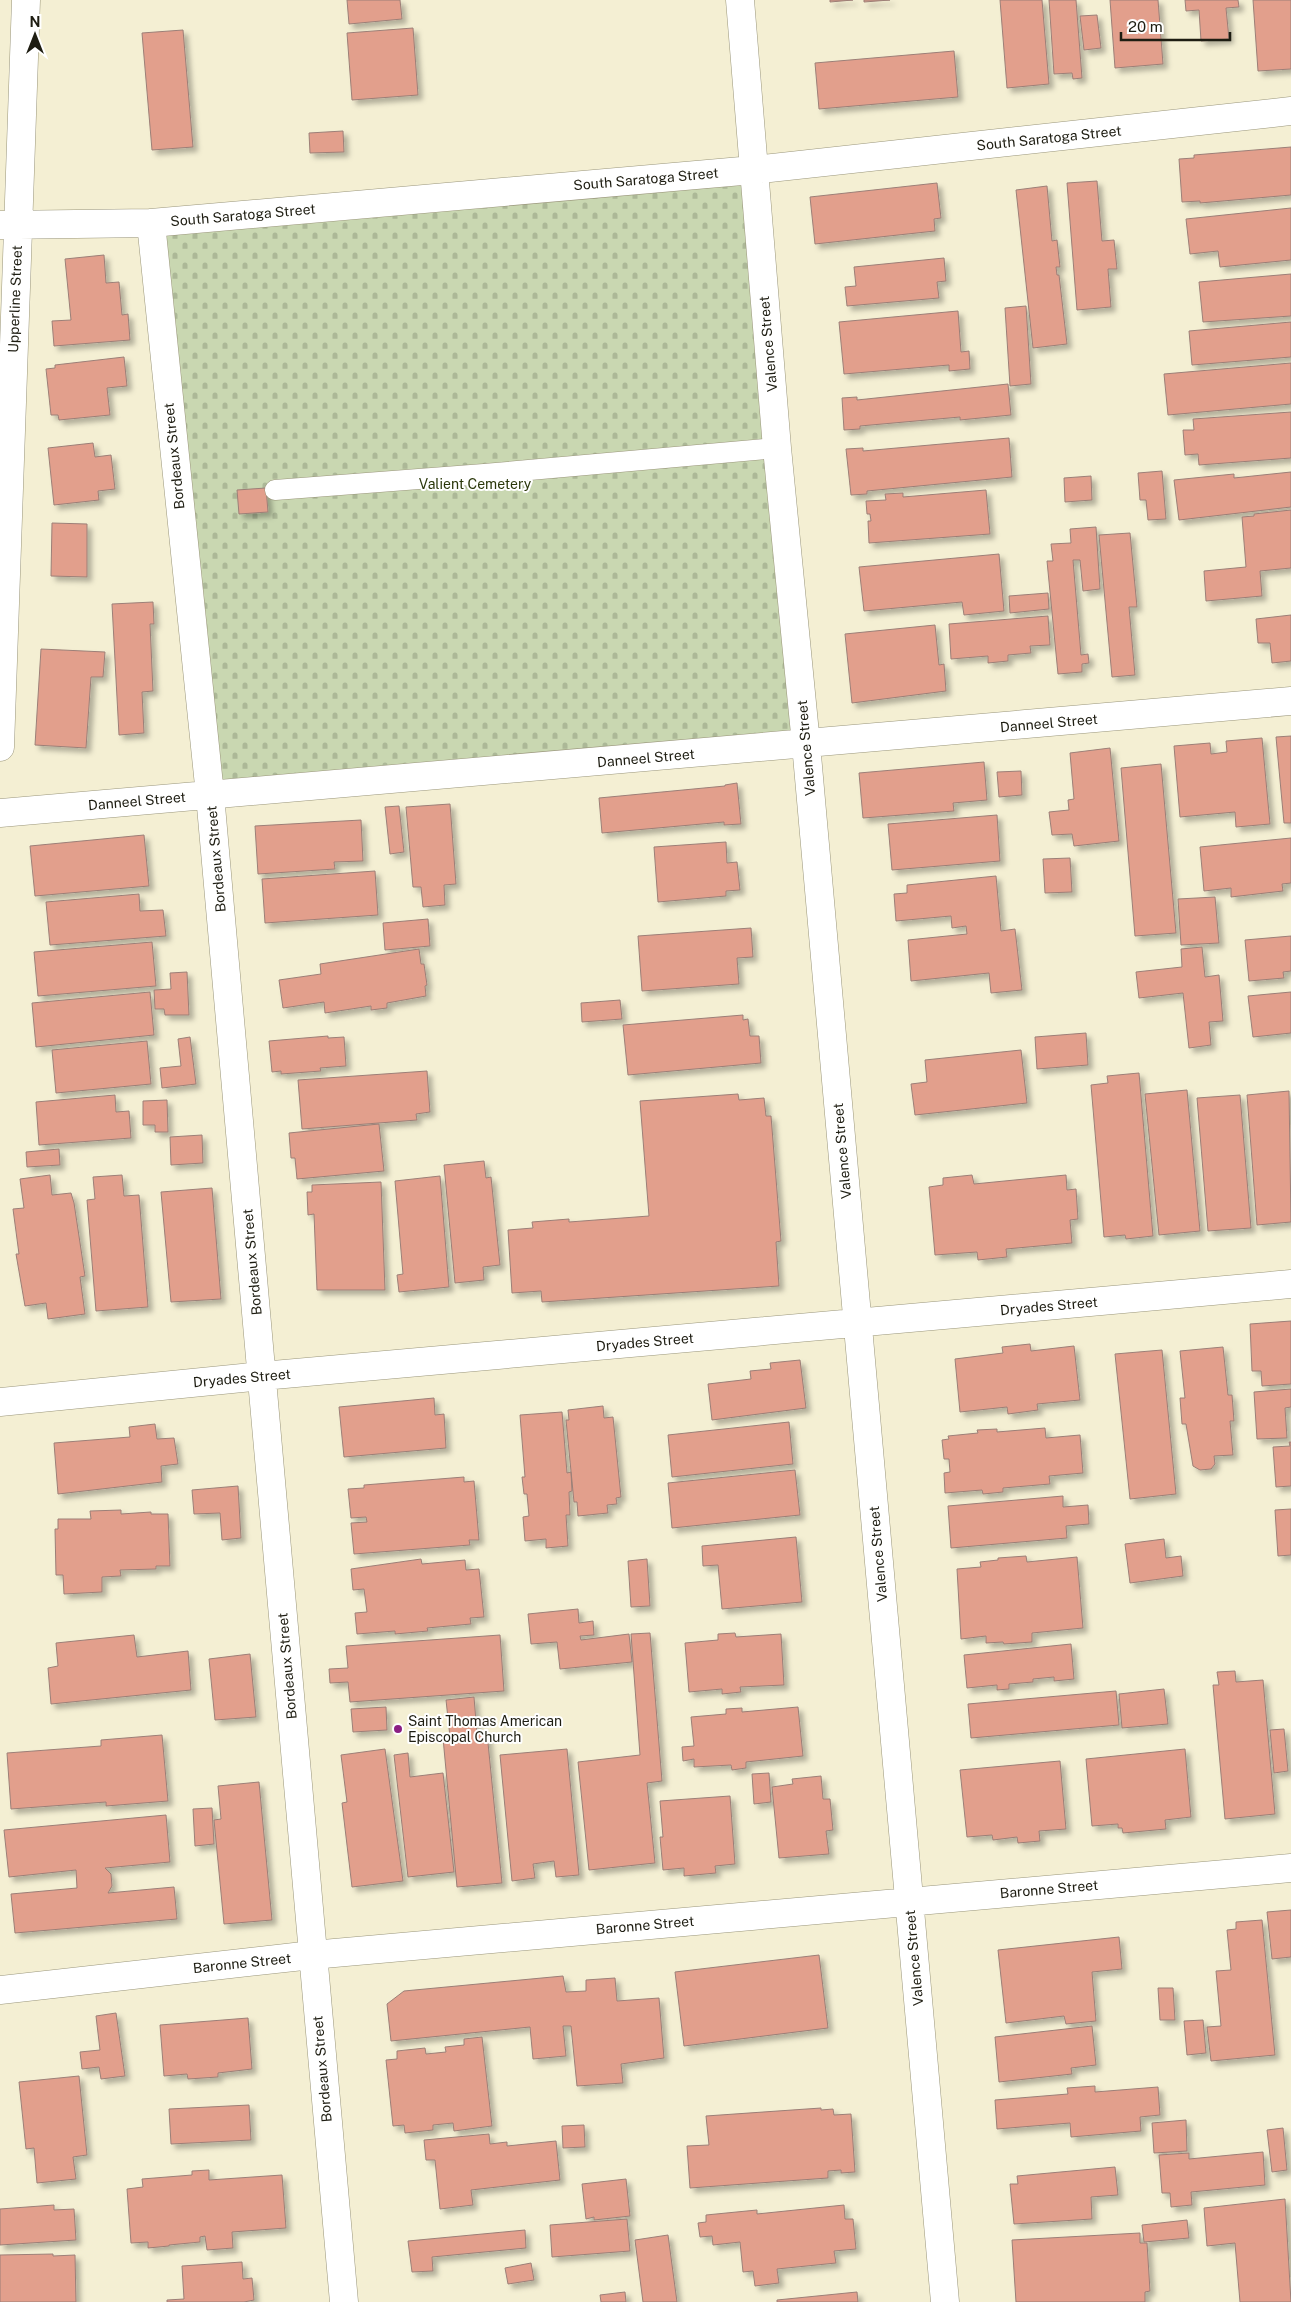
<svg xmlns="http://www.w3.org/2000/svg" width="1291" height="2302" font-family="'Public Sans',sans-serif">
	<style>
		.cemetery { fill: url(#cemetery-stones) }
		.building { fill: #e29f8c; stroke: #9c7f77; filter: url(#shadow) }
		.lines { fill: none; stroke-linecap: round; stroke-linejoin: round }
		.lane-casing { stroke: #9a967b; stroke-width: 21 }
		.street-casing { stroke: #9a967b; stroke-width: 29 }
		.lane { stroke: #fff; stroke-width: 20 }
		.street { stroke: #fff; stroke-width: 28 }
		.poi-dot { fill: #8b1f83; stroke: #fff; stroke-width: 2 }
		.labels { text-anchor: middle; stroke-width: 4; stroke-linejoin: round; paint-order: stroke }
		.street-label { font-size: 14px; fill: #1e1d12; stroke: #fff }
		.park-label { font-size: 14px; fill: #2a370a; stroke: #fff }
		.poi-label { font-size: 14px; fill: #1e1d12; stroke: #fff; text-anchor: start }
	</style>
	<defs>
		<pattern id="cemetery-stones" width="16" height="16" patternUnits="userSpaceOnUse" patternTransform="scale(1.25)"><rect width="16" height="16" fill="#c9d7b1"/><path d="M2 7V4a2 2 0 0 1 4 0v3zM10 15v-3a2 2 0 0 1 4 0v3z" fill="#acb897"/></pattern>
		<filter id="shadow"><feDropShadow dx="4.5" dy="4.5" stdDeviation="2.5" flood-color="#0004"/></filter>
	</defs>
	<rect width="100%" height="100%" fill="#f4efd3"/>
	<path class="cemetery" d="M753,170l53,574 -596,51 -59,-572z"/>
	<path class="building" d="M347,0h53l2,19 -53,5z
		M830,0h23l-23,2z
		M864,0h26l-26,2z
		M1000,0h42l7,84 -42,4z
		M1049,0h27l6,78 -9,1 -1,-6 -18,1z
		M1110,0h48l5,64 -48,4z
		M1185,0h53l1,7 -13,1 3,31 -28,2 -2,-31 -13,1z
		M1253,0h38v69l-33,2z
		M1097,15l4,33 -17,2 -4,-34z
		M413,28l5,67 -66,5 -5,-67z
		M183,30l10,117 -41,3 -10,-117z
		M954,51l4,46 -139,12 -4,-46z
		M343,131l1,21 -34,1 -1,-20z
		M1291,147v48l-91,8v-2l-18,1 -3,-43 15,-1v-3z
		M1097,181l5,60 12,-1 3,29h-9l3,38 -34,3 -10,-127z
		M937,183l4,35 -7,1 1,12 -120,13 -5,-47z
		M1047,186l5,55 5,-1 3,27h-4l1,8h2l8,69 -34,4 -17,-158z
		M1291,208v52l-71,7 -2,-16 -28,3 -4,-35z
		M104,255l2,28 13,-1 3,33 6,-1 2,26 -76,6 -2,-25 19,-1 -6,-61z
		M944,258l2,23 -9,1 2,16 -92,8 -2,-19 11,-1 -2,-19z
		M1291,274v42l-88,6 -4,-40z
		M1026,306l5,78 -21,2 -5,-78z
		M958,311l3,41 8,-1 1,18 -21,2v-6l-105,9 -5,-52z
		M1291,322v35l-99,8 -3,-34z
		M124,357l3,29 -20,2 3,27 -51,5 -1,-5h-7l-5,-46 9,-1v-3z
		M1291,363v41l-123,11 -4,-41z
		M1008,384l3,31 -51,5v-3l-100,9v3l-16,1 -2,-32 15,-1v3z
		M1291,412v46l-92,7 -1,-11 -13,1 -2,-25h11l-1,-11z
		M1009,438l3,39 -145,14v3l-16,1 -5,-46 17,-1v3z
		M93,443l2,14 16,-2 4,34 -17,2 1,9 -45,5 -6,-57z
		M1162,471l4,48 -18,1 -2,-20h-6l-2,-27z
		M1291,472v35l-112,13 -5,-40 60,-6v4z
		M1091,476l1,24 -27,2 -1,-24z
		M266,488l2,24 -29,2 -2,-24z
		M986,490l4,44 -121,9 -1,-22h3l-1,-7h-3l-1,-13 20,-1 -1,-6 18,-1v4z
		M1291,510v58l-31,3 2,25 -56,5 -2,-30 42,-4 -4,-50 12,-1v-2z
		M52,523l35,1v53l-36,-1z
		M1096,527l4,62 -17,2 -3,-31h-7l8,95 7,-1 1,9 -7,1v8l-24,2 -11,-113h6l-2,-17 20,-1 -1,-14z
		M1130,533l7,74h-8l6,68 -23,2 -13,-142z
		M999,554l5,57 -40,4 -2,-13 -98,9 -5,-44z
		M1048,593l1,16 -39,4 -1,-17z
		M153,602l1,22h-4l3,67 -11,1 2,41 -25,2 -7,-131z
		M1291,615v46l-19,2 -2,-20h-12l-2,-24z
		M1048,616l2,29 -20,1 1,7 -23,2v6l-20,2v-7l-37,3 -2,-35z
		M935,625l4,40 5,-1 2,27 -94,12 -7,-69z
		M41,649l64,3 -2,25h-12l-5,71 -51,-3z
		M1291,736v87h-7l-8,-86z
		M1262,738l8,86 -34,3 -1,-15 -55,5 -6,-71 36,-3 1,11 16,-2 -1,-11z
		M1110,748l9,93 -45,5 -2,-12 -20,1 -3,-23 20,-2 -1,-10 6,-1 -4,-46z
		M984,762l3,38 -34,3 1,8 -91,7 -4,-45z
		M1161,764l15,169 -41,3 -14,-168z
		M1021,771l1,24 -23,2 -2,-25z
		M737,783l4,41 -17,1v-3l-122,11 -3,-35 126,-12v-1z
		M450,804l6,80 -12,1 1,20 -22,2 -2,-20h-8l-7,-80z
		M399,806l5,46 -14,2 -5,-47z
		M997,815l3,46 -108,9 -4,-46z
		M361,820l2,41 -29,1 1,7 -77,5 -3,-48z
		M144,835l5,51 -114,10 -5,-50z
		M1291,838v45l-9,1 1,7 -52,6v-9l-27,3 -4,-44z
		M726,842l1,21 10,-1 3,28 -14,1v5l-68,6 -4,-55z
		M1070,858l2,34 -27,1 -2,-34z
		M375,871l3,44 -113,8 -3,-44z
		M996,876l5,55 14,-2 7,61 -31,3 -2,-20 -78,8 -3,-41 59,-6 -1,-8 -14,2 -1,-12 -55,5 -2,-27 13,-1v-8z
		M139,894l1,17 23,-1 3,26 -116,9 -4,-43z
		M1215,897l4,46 -38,2 -3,-46z
		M428,919l2,27 -45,4 -2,-27z
		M751,928l2,29 -16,1 2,26 -97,7 -4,-55z
		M1291,936v35l-8,1 1,6 -35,3 -4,-41z
		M152,942l4,44 -118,10 -4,-44z
		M1202,947l3,30 14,-2 4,46 -14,1 2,23 -22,3 -6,-55 -44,5 -3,-26 46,-5 -1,-18z
		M419,949l2,15h3l3,21 -2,1 1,10 -39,7v5l-16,2v-4l-46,7 -1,-11 -41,6 -4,-28 42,-6 -1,-10z
		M187,972l2,43h-24l-1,-6h-9l-1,-19 17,-1 -1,-16z
		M150,992l4,43 -118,12 -4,-44z
		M1291,992v41l-38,4 -5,-41z
		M620,1000l2,19 -40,3 -1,-19z
		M743,1015v5l5,-1 2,17h9l2,27 -133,12 -5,-50z
		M1086,1033l2,32 -51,4 -2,-32z
		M328,1036v2l16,-1 2,29 -26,2 1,3 -40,3v-3l-9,1 -3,-31z
		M190,1037l6,47 -34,4 -2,-20 21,-2 -3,-27z
		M147,1041l4,43 -95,9 -4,-43z
		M1021,1050l6,53 -112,12 -4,-31 16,-2 -2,-22z
		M427,1071l3,41 -14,2 1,6 -115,9 -4,-49z
		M1139,1073l14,163 -27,3 -1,-4 -21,2 -13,-152 17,-2 -1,-7z
		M1187,1090l13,141 -41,4 -14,-141z
		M1289,1091l2,131 -34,3 -10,-130z
		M738,1094l1,6 25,-2 2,18h5l10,125 -5,1 3,44 -237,16 -1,-11 -29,2 -4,-63 25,-2 -1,-6 37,-3v3l80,-6 -9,-115z
		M115,1095l1,17 13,-1 2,27 -92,7 -3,-43z
		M1240,1095l11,133 -43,3 -11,-133z
		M167,1100l1,32h-13v-7h-12v-24z
		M379,1124l5,47 -87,8 -2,-21h-4l-2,-25z
		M202,1135l1,28 -32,2 -1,-28z
		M59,1149l1,16 -33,2 -1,-15z
		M484,1161l2,17 5,-1 9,88 -17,2 1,13 -29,3 -11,-118z
		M50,1175l2,20 19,-2 3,10 11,73 -5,1 5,37 -37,5 -2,-16 -21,3 -9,-52h3l-6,-45 11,-1 -4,-29z
		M122,1175l2,21 15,-1 9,112 -52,4 -9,-111 8,-1 -2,-22z
		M972,1175l2,9 92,-9 1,15 9,-1 2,30 -8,1 2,23 -66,6 1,8 -29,3 -1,-8 -42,3 -6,-68 14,-2v-7z
		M440,1176l9,111 -50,5 -2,-17 6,-1 -8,-93z
		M381,1182l4,108h-68l-3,-76 -6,1 -1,-23h5v-7z
		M212,1188l9,111 -50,3 -10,-110z
		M1291,1321v63l-29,2 -1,-15h-9l-2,-47z
		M1030,1344l1,7 43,-5 6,54 -43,4 1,6 -30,4 -1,-7 -47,5 -5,-53 48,-6 -1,-6z
		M1223,1347l5,48h4l2,26h-4l3,34 -19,1 1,8 -4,5 -11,1 -7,-4 -7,-42h-4l-2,-26h5l-5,-47z
		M1162,1350l14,144 -46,5 -15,-145z
		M800,1360l6,48 -94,12 -4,-36 43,-5 -1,-8 21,-2 -1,-6z
		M1291,1389v18l-6,1 2,30 -30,1 -3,-47z
		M434,1398l1,17 9,-1 2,34 -102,9 -5,-50z
		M603,1406l1,12 9,-1 8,80 -5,1 1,6 -10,1 1,8 -30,3 -1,-14h-3l-8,-82h3l-1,-10z
		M562,1412l5,61 4,-1 1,19 -3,1 1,23h-4l2,31 -22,2v-9l-21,2 -2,-24 6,-1 -2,-22h-3l-2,-17h3l-5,-62z
		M789,1422l4,42 -121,13 -4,-42z
		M155,1424l2,15 17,-1 4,26 -17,2 1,16 -104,12 -4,-51 76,-6 -1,-10z
		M1045,1428l1,10 34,-3 3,38 -34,3 1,8 -47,4v4l-20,2 -1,-4 -37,3 -1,-20 6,-1 -1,-13h-5l-2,-19 7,-1 -1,-3 30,-3 -1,-3 20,-1v3z
		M1289,1442h2v44l-15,1 -3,-40 17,-1z
		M795,1470l5,45 -128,13 -4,-45z
		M464,1477v5l10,-1 5,59h-10l1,5 -116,9 -3,-31 16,-1 -1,-5 -15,1 -3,-29 16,-1v-3z
		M238,1486l3,52 -19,2 -2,-27 -26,1 -2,-24z
		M1063,1496v11l25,-2 1,19 -23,2 1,12 -116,10 -3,-42z
		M1291,1509v46l-13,1 -3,-46z
		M121,1510v4l30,-2v2h17l2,52h-14v3l-36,1 1,6 -19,1v15l-38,2 -1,-19h-7l-1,-46h3v-10h33l-1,-8z
		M796,1537l6,65 -80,7 -4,-44 -15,1 -1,-20z
		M1164,1539l2,19 15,-2 2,20 -53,7 -5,-39z
		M1026,1556l1,6 50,-5 6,71 -51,5v9l-28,2 -1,-2 -17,1v-7l-25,3 -4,-70 24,-2 -1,-5 18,-2v-2z
		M421,1559l1,5 43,-4 1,10 13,-1 5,48 -14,1 1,6 -44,4 1,3 -33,3v-3l-38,3 -2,-21 12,-1 -3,-23 -11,1 -2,-21z
		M647,1559l3,47 -19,1 -3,-46z
		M578,1609l1,14 14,-2 1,14 -14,1 1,4 48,-6 3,28 -72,7 -3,-27 -26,2 -3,-30z
		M650,1633l12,148 -15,2 8,80 -66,7 -11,-108 62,-7 -9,-121z
		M735,1633l1,4 45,-3 3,51 -44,2 1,5 -19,2v-5l-33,3 -4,-49 33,-3v-6z
		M134,1635l3,22 51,-6 3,39 -140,14 -3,-36 10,-2 -2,-23z
		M500,1635l4,56 -154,11 -2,-20 -18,1 -1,-14 19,-1 -2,-22z
		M1071,1644l3,35 -20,2v-4l-21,2v3l-24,2v5l-12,1v-5l-30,3 -3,-33z
		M250,1654l6,63 -41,3 -6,-61z
		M1235,1671l1,11 27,-2 12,134 -50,5 -12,-134h6l-2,-13z
		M1164,1689l4,35 -46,4 -3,-34z
		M1116,1691l3,34 -148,13 -3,-34z
		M474,1697l3,37 10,-1 15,150 -45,4 -14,-149 7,-1 -4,-37z
		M386,1707l1,23 -34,2 -2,-23z
		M798,1707l5,49 -57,6v6l-14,2 -1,-5 -37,2v-8l-11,2 -1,-14 12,-1 -3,-29 35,-3v-5l16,-1v4z
		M1284,1729l4,42 -14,2 -4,-43z
		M162,1735l6,66 -62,5v-4l-95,7 -4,-56 94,-7v-6z
		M385,1749l18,132 -51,6 -10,-84 5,-1 -6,-47z
		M567,1749l12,126 -23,2 -2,-16 -21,3 2,14 -23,3 -12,-126z
		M1185,1749l6,68 -26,3 1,9 -43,4 -1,-5h-4v-4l-26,2 -6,-67z
		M408,1753l2,24 33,-4 11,99 -46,5 -14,-122z
		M1060,1761l6,68 -27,2 1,10 -22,2 -1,-6 -24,3 -1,-5 -25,2 -7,-67z
		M769,1773l2,29 -17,2 -2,-30z
		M821,1776l2,23h7l3,31 -7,1 3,23 -50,4 -7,-71 21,-3 -1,-5z
		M259,1782l13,138 -48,4 -10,-104 7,-1 -3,-33z
		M730,1796l5,68 -20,2 1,7 -32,3v-8l-21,2 -3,-33h3l-3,-36z
		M212,1808l2,36 -19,2 -2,-37z
		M166,1815l4,47 -65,6 6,6 1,12 -4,7 66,-6 3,32 -162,14 -4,-39 66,-6 -1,-18 -67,7 -5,-47z
		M1291,1910v47l-19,2 -5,-47z
		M1262,1920l13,135 -64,6 -4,-34 14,-1 -5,-55 15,-1 -4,-40 9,-1v-7z
		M1119,1937l3,32 -30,3 4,49 -30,3 -2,-8 -58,7 -8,-73z
		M819,1955l9,73 -144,18 -9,-74z
		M563,1976l3,16 20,-1v-11l29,-2 2,23 42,-3 5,60 -43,6 2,19 -46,3 -6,-60h-8l3,30 -33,3 -3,-32 -139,14 -4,-37 17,-13z
		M1158,1988h15l2,32h-15z
		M116,2013l9,63 -24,3 -2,-12 -17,2 -2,-17 20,-2 -4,-34z
		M248,2018l4,51 -34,4v4l-30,2 -1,-5 -23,2 -4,-51z
		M1203,2020l3,33 -19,2 -3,-34z
		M1092,2026l4,39 -25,3 1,6 -73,8 -4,-45z
		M482,2037l10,89 -38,5 -1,-8 -20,2v5l-28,3 -1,-8 -11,1 -7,-66 11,-1v-8l28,-3 1,6 20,-2 -1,-5 19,-2v-6z
		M79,2076l8,79 -14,2 3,22 -39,4 -3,-35 -8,1 -7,-67z
		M1095,2086v6l63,-5 2,28 -20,2 1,14 -70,6 -1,-14 -73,6 -2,-29 73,-6 -1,-6z
		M249,2105l2,35 -80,4 -2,-35z
		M821,2108v2l12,-1 1,6 17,-1 4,58 -14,1v-3l-13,1v7l-138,10 -3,-42 22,-1 -3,-29z
		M1186,2120l1,31 -33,2 -2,-30z
		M584,2125l1,22 -22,1 -1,-22z
		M1283,2128l4,42 -15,2 -5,-42z
		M489,2134l1,10 17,-2v4l49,-5 4,39 -89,10 2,15 -33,4 -5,-49h-9l-2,-20z
		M1263,2152l2,33 -74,7 1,13 -21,2 -1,-14h-8l-3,-38 30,-2v6z
		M1115,2167l3,28 -27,2 1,22 -78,5 -4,-40h8l-1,-8z
		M209,2170v10l73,-5 4,53 -54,4 1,16 -26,2 -2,-14 -5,1v5l-31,3v1l-21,2v-6l-17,1 -4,-54 16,-2 -1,-8 50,-4v-4z
		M626,2179l4,37 -36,4v-3l-8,2 -4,-35z
		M1285,2199l6,103h-51l-5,-59 -28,3 -3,-38z
		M54,2205v5l20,-1 2,31 -76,5v-36z
		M844,2205l1,14h8l3,30 -22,2 2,12 -59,6 2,14 -24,3 -2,-15 -10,1 -3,-30 -27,3 -1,-9 -12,1 -2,-14 8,-1v-7l51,-5v4z
		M627,2219l3,32 -78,6 -2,-32z
		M1187,2220l2,18 -45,4 -2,-17z
		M525,2230l1,18 -94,9 1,14 -21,1 -4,-31z
		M1140,2233v10h7l3,48 -5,1v10h-129l-4,-62z
		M668,2235l9,67h-34l-8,-62z
		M53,2254v2l22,-1 1,47h-76v-47z
		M242,2262l1,17 9,-1 2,22 -10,2h-77v-2l17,-1 -2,-33z
		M531,2263l3,17 -26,4 -3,-16z
		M625,2292l1,10h-25l-1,-7z
		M857,2292l1,10h-81v-2z"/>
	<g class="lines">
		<g class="lane-casing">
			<path id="lane" d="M275,490l209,-16 293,-26"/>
		</g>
		<g class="street-casing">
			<path id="street" d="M740,0l37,448 29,296 139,1558
				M151,223l59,572 134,1507
				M0,225l151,-2 602,-53 538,-59
				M0,747l26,-747
				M0,813l1291,-112
				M0,1402l262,-26 1029,-92
				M0,1990l312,-35 979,-87"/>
		</g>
		<use href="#lane" class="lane"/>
		<use href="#street" class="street"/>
	</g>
	<circle class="poi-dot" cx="398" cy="1729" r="5"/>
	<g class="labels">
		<g class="street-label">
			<text transform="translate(1049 138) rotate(-6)" y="5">South Saratoga Street</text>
			<text transform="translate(646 179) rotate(-5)" y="5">South Saratoga Street</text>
			<text transform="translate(243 215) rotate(-5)" y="5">South Saratoga Street</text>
			<text transform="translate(15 299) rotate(-88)" y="5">Upperline Street</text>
			<text transform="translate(768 344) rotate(-95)" y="5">Valence Street</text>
			<text transform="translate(174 456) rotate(-96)" y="5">Bordeaux Street</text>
			<text transform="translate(1049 723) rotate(-5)" y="5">Danneel Street</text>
			<text transform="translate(806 748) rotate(-95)" y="5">Valence Street</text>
			<text transform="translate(646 758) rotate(-5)" y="5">Danneel Street</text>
			<text transform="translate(137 801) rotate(-5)" y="5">Danneel Street</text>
			<text transform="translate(216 859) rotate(-95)" y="5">Bordeaux Street</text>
			<text transform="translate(842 1151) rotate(-95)" y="5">Valence Street</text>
			<text transform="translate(252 1262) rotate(-95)" y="5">Bordeaux Street</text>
			<text transform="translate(1049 1306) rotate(-5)" y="5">Dryades Street</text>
			<text transform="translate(645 1342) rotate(-5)" y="5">Dryades Street</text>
			<text transform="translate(242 1378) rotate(-5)" y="5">Dryades Street</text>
			<text transform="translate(878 1554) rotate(-95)" y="5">Valence Street</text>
			<text transform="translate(287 1666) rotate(-95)" y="5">Bordeaux Street</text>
			<text transform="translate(1049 1889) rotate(-5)" y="5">Baronne Street</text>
			<text transform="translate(645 1925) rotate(-5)" y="5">Baronne Street</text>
			<text transform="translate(914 1958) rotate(-95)" y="5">Valence Street</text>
			<text transform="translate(242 1963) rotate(-6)" y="5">Baronne Street</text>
			<text transform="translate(322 2069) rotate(-95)" y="5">Bordeaux Street</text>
		</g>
		<g class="park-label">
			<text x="475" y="489">Valient Cemetery</text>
		</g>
		<g class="poi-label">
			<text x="408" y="1726">Saint Thomas American<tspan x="408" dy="16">Episcopal Church</tspan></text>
		</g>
	</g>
	<g transform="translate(35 35)" stroke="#ffffff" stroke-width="4" paint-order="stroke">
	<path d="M0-4L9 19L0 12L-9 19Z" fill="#1e1d12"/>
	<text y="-8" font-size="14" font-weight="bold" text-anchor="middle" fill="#1e1d12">N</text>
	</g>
	<path d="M1121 32v8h109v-8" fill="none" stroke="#1e1d12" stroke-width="2.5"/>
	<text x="1128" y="32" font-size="15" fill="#1e1d12" stroke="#ffffff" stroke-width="4" paint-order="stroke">20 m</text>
</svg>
